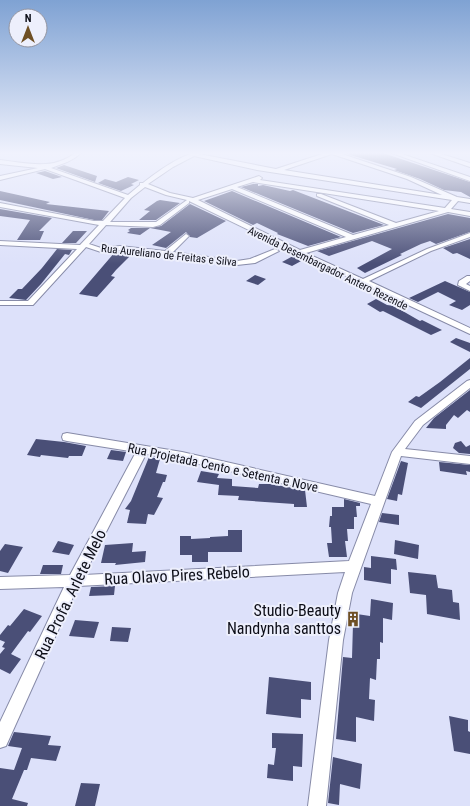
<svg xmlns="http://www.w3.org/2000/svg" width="470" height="806" font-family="'Roboto Condensed',sans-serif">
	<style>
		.building { fill: #4a4f77 }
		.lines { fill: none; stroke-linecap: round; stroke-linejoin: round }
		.minor-casing { stroke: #878ba8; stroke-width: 2 }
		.major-casing { stroke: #878ba8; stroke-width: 2 }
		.minor { fill: #fff; fill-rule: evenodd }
		.major { fill: #fff; fill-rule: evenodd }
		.labels { text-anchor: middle; stroke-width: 4; stroke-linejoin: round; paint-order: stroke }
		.far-street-label { font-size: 11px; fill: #0d0e18; stroke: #edeffc }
		.street-label { font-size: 13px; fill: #0d0e18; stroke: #edeffc }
		.near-street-label { font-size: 16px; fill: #0d0e18; stroke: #edeffc }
		.near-poi-label { font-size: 16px; fill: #0d0e18; stroke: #edeffc; text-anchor: end }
	</style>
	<rect width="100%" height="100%" fill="#dde1fa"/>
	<path class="building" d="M347,152h33l90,30v15l-9,-5 -17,-2 -24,-11 -26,-9 3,-1 -50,-15z
		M64,165l33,11 -2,6 -39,-14z
		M45,171l17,6 -9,2 -17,-6z
		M128,177l11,3 -8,4 3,1 -13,6 -23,-8 7,-4 11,3z
		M253,184h5v2l5,-1 27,6 3,-1 91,35 -31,8 -112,-46z
		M0,191l50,11 -4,2 63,7 -7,9h-8l-94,-20z
		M232,191l109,46 -33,9 -31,-12 1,-1 -21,-10 -4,2 -49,-24z
		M160,200l20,3 -24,17h-17l11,-9 -6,-1 13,-9z
		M190,204l36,17 -29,17 -7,-1 -4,-5 -20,16 -14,-3 19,-13 -21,-4 11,-2z
		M0,209l52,9 -13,13h5l-4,9h-23l13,-20 -30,-4z
		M448,214l22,4v14l-34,12 -6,-3 -9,3 -21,10 2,1 -37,18 -8,-5 35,-19 -20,-8 -43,15 -12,-5z
		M131,228h19l-10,7 -13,-2 3,-2 -2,-1z
		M73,231h14l-11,12h-14z
		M470,239v20l-13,-6 -4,1 -10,-6z
		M57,249l15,1 -3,5 -4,-1 -24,30 -15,16 -17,-2 9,-9h4l20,-21z
		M115,252l18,1 -17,17 -5,6 4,1 -18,20 -18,-3z
		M293,256l10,4 -11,6 -10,-4z
		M255,275l11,4 -8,6 -12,-4z
		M445,281l25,11v13l-8,5 -13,-5 7,-4 -18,-9 -20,10 -9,-4z
		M376,299l11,6 7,1 26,15 2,-1 20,10 -11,5 -48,-24 -3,1 -13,-8z
		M456,338l14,5v9l-20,-10z
		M470,358v11l-49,39 -13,-6 8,-6 3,1 21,-15z
		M470,390v22l-3,-2 -9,8 -4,-3 -8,10v4l-20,-1 8,-10z
		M36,439l28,3 22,4 -4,10h-13l-1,2 -27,-3 -1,2 -13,-2z
		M461,441l5,6 4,-2v9l-11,-1 -6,-5 2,-5z
		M111,450l15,2 -3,9 -16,-2z
		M149,457l11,2 -4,14 11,2 -2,7h-2l-6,15 6,1 -9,17 -6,-1 -2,10 -19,-1 3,-13 -5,-1 6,-8z
		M401,461l7,2 -6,32 -4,-1 -1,7 -10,-2z
		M439,462l31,3v7l-4,-1 1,4 -27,-4z
		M201,471l18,3 -2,4 15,1v7l26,2 1,-4h11l35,6 2,17h-13v-3l-56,-4 1,-4 -21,-1 1,-10 -22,-3z
		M344,499l16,4v3h-4l1,11h-3v12h-7l1,12h-3l2,16h-18l-2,-14h5l-1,-16h-2l1,-11h2v-9h12z
		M382,513l17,2v10l-20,-3z
		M228,530h14v22h-34v10h-16v-7h-12v-19h11v3l19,-1v-1l18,-1z
		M395,540l24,5 -1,14 -24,-5z
		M58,541l16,4 -5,10 -17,-3z
		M133,543l-1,9 14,-1 -1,11 -30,3 1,-2h-15l4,-18z
		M5,544l18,3 -15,26 -8,-2v-20z
		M371,556l25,3 1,11 -6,-1v15l-27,-4v-13l7,1z
		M43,565h20l-2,9h-21z
		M408,572l28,3 2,13 14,2 1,12 6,1 1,17 -33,-6 -1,-19 -16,-2z
		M115,586l-1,9 -25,1 2,-9z
		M371,599l22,4 -1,17 -9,-2v25l-3,-1v17h-3l-1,21 -6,-2 -1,21 6,1 -1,21 -18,-4v25l-20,-3 7,-82 9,1 1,-34h-5l2,-11 20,3z
		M24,609l18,7 -12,16 -2,-1 -17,23 10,5 -11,15 -10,-5v-15l5,-6 -3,-1 3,-5 -5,-2v-5l8,-10 2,1z
		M75,620l24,2 -5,16 -25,-2z
		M112,627l19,1 -3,14 -18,-1z
		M269,677l42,5v18l-10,-1v19l-35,-4z
		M449,716l19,4v11l2,1v22l-16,-3z
		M14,732l37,4 -3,9 13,1 -5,15 -25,-3 -4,12h-3l-12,29 16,4 -1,3h-27v-38l14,2 8,-22 -14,-2z
		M272,733l31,1 -1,33 -9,-1v15l-26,-3 1,-14 6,1 2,-17h-4z
		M333,757l29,7 -2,25 -20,-5 -1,21 -11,-2z
		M81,783l19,1 -5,22h-20z"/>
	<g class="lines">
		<g class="minor-casing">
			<path id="minor" d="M76,152h6c-9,9 -20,12 -31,16l77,27 12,-10v-2h3c14,-11 41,-31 58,-31l-2,2 77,15 52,-17h8l75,25 46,20 13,2v4l-12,-2 -7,8 19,3v4l-22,-4 -142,41 57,26 64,-30 43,-16v4l-39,14 -62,30 101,47v6l-186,-87 -95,-46v2l-29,22 -7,2 -47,-2 -17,19 12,4 19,-2 45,5 21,-17 3,2 -16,16 64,9 13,-2 25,-10 4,2 -24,12 -18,2 -36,-6 -81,-9 -19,2 -15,-5 -53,58h-33v-4h28l49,-52 -77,-4v-4l80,4 19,-20 -99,-18v-4l94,18h9l22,-23 -80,-29 -45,11v-4l38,-8 -38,-4v-4c27,3 54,11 76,-8zM332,154l75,25 35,16 -158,-25zM194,156l63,14 195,30 -7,8 -185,-28 2,-2 -3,-2 -66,22 -23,-5 -22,-9 25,-17zM253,182l186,29 -43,12 -75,-29h-4v2l72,29 -36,10 -116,-48zM145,187l21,8 21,5 -31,22h-46l21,-24zM232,189l114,48 -46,13 -102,-50z
				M389,152h7l74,25v4z
				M467,276h3v5l-4,3 4,2v5l-12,-6 1,-4z
				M470,380v8l-47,37 -18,24 65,7v8l-69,-8 -49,137 -9,47 -17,166h-18l21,-166 9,-47 7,-21 -267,14 -72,160 -6,2v-26l64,-135 -64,2v-12l70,-2 66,-123 -69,-11 -4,-1 -1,-3 1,-3 4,-1 115,19 193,44 17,-44 23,-31 52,-40zM146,454l36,6 189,44 -22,57 -265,14z"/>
		</g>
		<g class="major-casing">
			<path id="major" d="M427,152h8l35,11v4z"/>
		</g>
		<use href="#minor" class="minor"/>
		<use href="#major" class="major"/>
	</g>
	<linearGradient id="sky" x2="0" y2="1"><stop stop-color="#7fa2d3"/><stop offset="0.58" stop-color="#f0f2fd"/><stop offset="1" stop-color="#f0f2fd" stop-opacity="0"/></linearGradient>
	<rect width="470" height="264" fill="url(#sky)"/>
	<defs>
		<g id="building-bare" transform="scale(1.2)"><path d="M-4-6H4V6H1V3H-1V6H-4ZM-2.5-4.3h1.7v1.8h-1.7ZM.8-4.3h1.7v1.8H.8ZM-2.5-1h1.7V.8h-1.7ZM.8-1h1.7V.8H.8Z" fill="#6e4f24" stroke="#edeffc" stroke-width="2.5" paint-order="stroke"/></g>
	</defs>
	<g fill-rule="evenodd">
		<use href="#building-bare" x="353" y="619"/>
	</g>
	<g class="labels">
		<g class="far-street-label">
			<text transform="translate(169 255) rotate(6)" y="4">Rua Aureliano de Freitas e Silva</text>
			<text transform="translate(328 268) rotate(26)" y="4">Avenida Desembargador Antero Rezende</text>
		</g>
		<g class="street-label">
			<text transform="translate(223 467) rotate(12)" y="5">Rua Projetada Cento e Setenta e Nove</text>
		</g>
		<g class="near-street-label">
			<text transform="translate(177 575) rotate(-3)" y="6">Rua Olavo Pires Rebelo</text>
			<text transform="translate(70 594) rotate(-64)" y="6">Rua Profa. Arlete Melo</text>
		</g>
		<g class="near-poi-label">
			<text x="341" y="616">Studio-Beauty<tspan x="341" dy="18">Nandynha santtos</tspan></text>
		</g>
	</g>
	<g transform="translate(28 28)"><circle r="19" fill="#edeffc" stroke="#9395a1"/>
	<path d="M0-3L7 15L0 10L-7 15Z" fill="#6e4f24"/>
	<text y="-6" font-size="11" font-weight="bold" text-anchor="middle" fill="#0d0e18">N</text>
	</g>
</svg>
